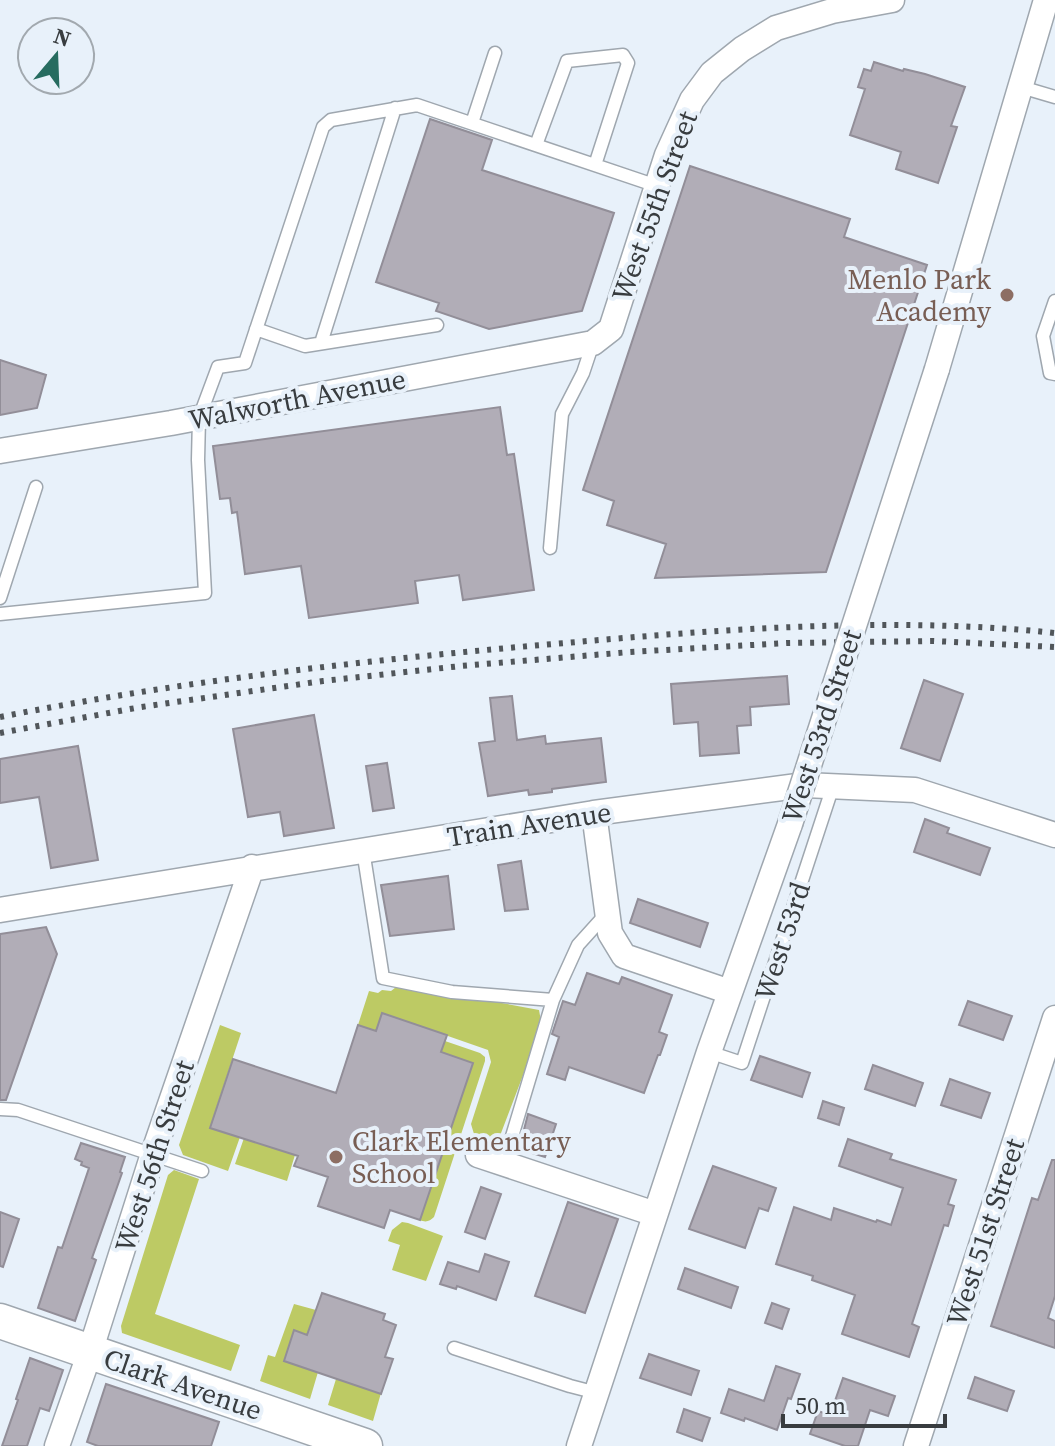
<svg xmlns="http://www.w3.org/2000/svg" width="1055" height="1446" font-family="'Source Serif 4',serif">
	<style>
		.green { fill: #bdca64 }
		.building { fill: #b1adb7; stroke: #928e98; stroke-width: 2 }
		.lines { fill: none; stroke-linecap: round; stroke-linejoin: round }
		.lane-casing { stroke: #9fa7af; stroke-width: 15 }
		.street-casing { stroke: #9fa7af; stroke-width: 27 }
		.secondary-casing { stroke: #9fa7af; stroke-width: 37 }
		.lane { stroke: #fff; stroke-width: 12 }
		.street { stroke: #fff; stroke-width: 24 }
		.secondary { stroke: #fff; stroke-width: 34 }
		.rail { stroke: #51565a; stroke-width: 6; stroke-dasharray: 4 8; stroke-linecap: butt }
		.street-bridge-casing { stroke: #9fa7af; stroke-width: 27; stroke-linecap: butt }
		.street-bridge { stroke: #fff; stroke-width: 24 }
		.education-dot { fill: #8d6e63; stroke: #e8f1fa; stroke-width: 3 }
		.labels { text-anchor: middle; stroke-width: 8; stroke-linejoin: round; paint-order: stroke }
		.street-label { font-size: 28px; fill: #383c3f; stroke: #e8f1fa }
		.education-label { font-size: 28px; fill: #785e54; stroke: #e8f1fa; text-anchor: end }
	</style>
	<rect width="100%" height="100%" fill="#e8f1fa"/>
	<path class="green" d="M400,984l139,26 2,11 -11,36 -32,84 -24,-7 -3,-10 20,-62 -3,-12 -106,-37 -6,18 -18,-6 11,-34 9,2 4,-3 9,1z
		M220,1025l21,8 -31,94 30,10 -12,34 -45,-16 -4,-10z
		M445,1041l35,12 5,4v4l-51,156c-4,4 -8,6 -14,3l52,-157 -31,-10z
		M244,1138l51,17 -8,26 -52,-17z
		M174,1170l25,9 -44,135 85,31 -9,26 -109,-38 -1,-7 47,-151z
		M402,1222l6,1 35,13 -17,45 -34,-11 8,-25 -12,-4 4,-11z
		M294,1304l22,6 -9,25 -13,-4 -10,30 34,11 -8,27 -50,-18 8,-26 7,2z
		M336,1379l45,14 -8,28 -45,-16z"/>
	<path class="building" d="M874,62l29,9 1,-2 21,5 40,13 -14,39 6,1 -19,56 -42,-14 5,-17 -51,-17 15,-46 -7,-2 6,-18 7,2z
		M430,119l62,21 -10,30 132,43 -32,98 -93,18 -53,-18 3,-8 -63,-21z
		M690,166l160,53 -6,18 83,28 -101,307 -171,6 11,-34 -59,-19 7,-24 -31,-11z
		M0,360l46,15 -9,33 -37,7z
		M500,407l7,48 7,-1 20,136 -71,10 -4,-25 -44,6 3,22 -109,15 -8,-52 -56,8 -8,-62 -5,1 -2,-15 -10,1 -7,-53z
		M787,676l2,28 -39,3 1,18 -14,1 2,27 -39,3 -2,-34 -24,2 -3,-40z
		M924,680l39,14 -23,67 -39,-13z
		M512,696l5,44 28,-4 1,8 55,-6 5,44 -54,7v3l-23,3 -1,-5 -40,6 -9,-53 16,-2 -5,-43z
		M314,715l20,113 -50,8 -4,-24 -32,5 -15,-88z
		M78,746l20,114 -47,8 -12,-71 -39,6v-44z
		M387,763l7,45 -21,3 -7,-45z
		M925,819l24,9 -2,5 43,15 -10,27 -66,-23z
		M521,861l7,48 -23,2 -7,-46z
		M448,876l6,53 -64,7 -9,-51z
		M638,899l70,24 -8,24 -70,-24z
		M46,927l11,27 -51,146h-6v-166z
		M587,973l32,11 3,-7 50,18 -13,37 8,3 -7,20h-2l-14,38 -75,-26 -4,13 -18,-6 12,-37 -7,-3 11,-33 12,4z
		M968,1001l44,15 -9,24 -44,-15z
		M382,1013l65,22 -6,17 32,11 -53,157 -30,-10 -6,18 -66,-22 10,-29 -34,-11 4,-10 -88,-28 23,-69 103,34 22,-68 18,6z
		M760,1056l50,17 -8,24 -51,-17z
		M873,1065l50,18 -8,23 -50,-17z
		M950,1079l40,14 -9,25 -40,-13z
		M823,1101l21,7 -5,17 -21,-7z
		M528,1114l28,10 -11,33 -26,-8z
		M848,1139l44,15 -2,5 66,21 -8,24 6,2 -6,20 -4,-1 -32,99 7,3 -10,30 -67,-23 13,-39 -43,-15 1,-4 -37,-12 18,-57 37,13 3,-12 42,14 1,-2 14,5 12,-37 -64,-22z
		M81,1143l44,14 -5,15 2,1 -30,85 4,2 -21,61 -37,-13 20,-61 4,1 27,-80 -8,-3 1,-3 -7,-3z
		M1052,1160h3v136l-7,22 7,3v27l-64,-22 41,-128 6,2z
		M713,1166l63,22 -8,23 -9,-3 -14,40 -56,-19z
		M481,1187l20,7 -16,45 -20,-7z
		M568,1202l50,17 -33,94 -50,-17z
		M0,1212l19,7 -16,48 -3,-1z
		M485,1254l24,8 -13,38 -39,-14 -1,3 -16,-5 8,-22 31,10z
		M685,1268l53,19 -7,21 -53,-19z
		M322,1293l63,21 -2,6 13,5 -11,32 8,2 -12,35 -97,-33 10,-31 13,5z
		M772,1303l17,6 -7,20 -17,-6z
		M649,1354l50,17 -8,24 -51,-17z
		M30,1358l33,12 -14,41 -9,-3 -13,38h-25l16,-46 -2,-1z
		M776,1366l24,8 -9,25 -3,-1 -11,32 -32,-12 -1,3 -23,-8 8,-24 35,12z
		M975,1377l39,14 -7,20 -39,-13z
		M843,1378l52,18 -7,20 -18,-6 -12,36h-13l-35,-12 8,-23 12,4z
		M106,1384l113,38 -8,24h-113l-11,-4z
		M684,1409l26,9 -8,23 -25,-9z"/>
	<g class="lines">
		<g class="lane-casing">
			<path id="lane" d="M1021,87l34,10
				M472,123l23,-70
				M536,145l31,-84 56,-6 5,8 -33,102
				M1055,301l-12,35 7,37 5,1
				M256,329l49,17 132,-21
				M321,343l74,-235
				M550,548l12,-134 21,-41 10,-30
				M0,598l36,-111
				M0,614l205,-21 -7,-133 1,-42 19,-51 27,-4 78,-236 8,-7 86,-15 240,81
				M363,850l20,128 69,14 101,8
				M709,1052l33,11 91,-277
				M0,1109l18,1 184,61
				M504,1163l49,-163 25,-55 28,-31
				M454,1348l116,38 27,7"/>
		</g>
		<g class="street-casing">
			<path id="street" d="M937,369l109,-369
				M0,451l171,-28 422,-80 18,-14 56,-174 25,-55 20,-27 30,-24 34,-21 56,-17 60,-11
				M594,813l16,120 14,23 106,36
				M0,910l594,-97 211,-28 110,5 140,45
				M478,1155l177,59
				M57,1446l33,-94 63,-198 99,-287
				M579,1446l130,-394 81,-228
				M916,1446l139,-428"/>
		</g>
		<g class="secondary-casing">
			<path id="secondary" d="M0,1321l365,125"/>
		</g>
		<use href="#lane" class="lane"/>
		<use href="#street" class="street"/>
		<use href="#secondary" class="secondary"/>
		<path class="rail" d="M0,717c187,-37 375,-58 565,-74 159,-14 331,-27 490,-10
			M0,733l141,-26 182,-26 138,-15 169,-14 157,-9 147,-2 121,6"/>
		<g class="street-bridge-casing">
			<path id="street-bridge" d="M790,824l147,-455"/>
		</g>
		<use href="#street-bridge" class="street-bridge"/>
	</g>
	<g class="education-dot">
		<circle cx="1007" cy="295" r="8"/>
		<circle cx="336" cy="1157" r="8"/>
	</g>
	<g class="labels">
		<g class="street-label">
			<text transform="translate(654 206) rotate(-70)" y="10">West 55th Street</text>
			<text transform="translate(297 399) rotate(-11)" y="10">Walworth Avenue</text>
			<text transform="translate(821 726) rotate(-72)" y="10">West 53rd Street</text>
			<text transform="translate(529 824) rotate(-9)" y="10">Train Avenue</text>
			<text transform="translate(782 941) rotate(-72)" y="10">West 53rd</text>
			<text transform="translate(154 1156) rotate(-72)" y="10">West 56th Street</text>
			<text transform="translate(985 1232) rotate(-72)" y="10">West 51st Street</text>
			<text transform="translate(183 1384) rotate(19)" y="10">Clark Avenue</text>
		</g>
		<g class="education-label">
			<text x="991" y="289">Menlo Park<tspan x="991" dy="32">Academy</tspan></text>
			<text x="352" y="1151" text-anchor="start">Clark Elementary<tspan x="352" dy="32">School</tspan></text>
		</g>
	</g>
	<g transform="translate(56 56) rotate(19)"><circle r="38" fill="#e8f1fa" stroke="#a2a9af" stroke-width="2"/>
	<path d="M0-6L14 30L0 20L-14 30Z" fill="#276c60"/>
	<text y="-12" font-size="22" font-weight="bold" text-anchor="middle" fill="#383c3f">N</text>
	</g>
	<path d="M783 1414v12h162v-12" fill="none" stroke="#383c3f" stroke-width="4"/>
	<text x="795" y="1414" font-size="24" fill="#383c3f" stroke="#e8f1fa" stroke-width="6" paint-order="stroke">50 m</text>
</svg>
